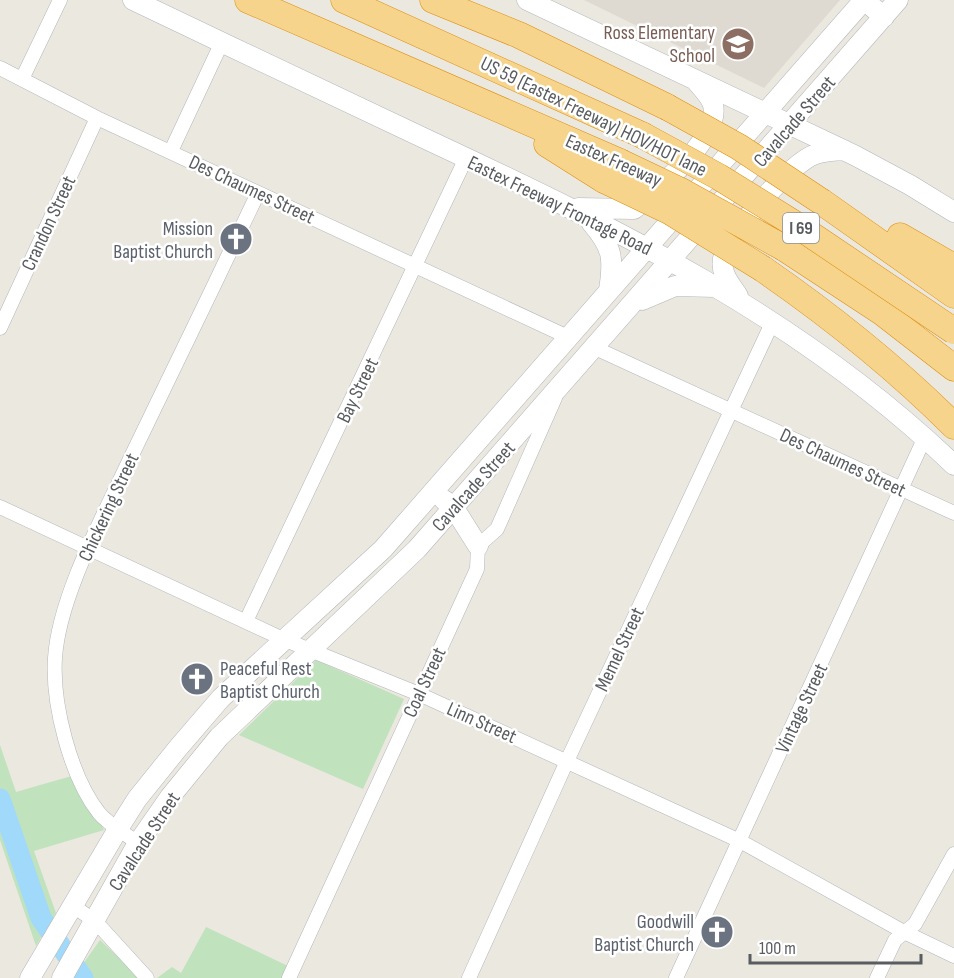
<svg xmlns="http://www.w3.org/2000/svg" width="954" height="978" font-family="'Sofia Sans Condensed',sans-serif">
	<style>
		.education { fill: #ded9d1 }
		.green { fill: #c0e2bd }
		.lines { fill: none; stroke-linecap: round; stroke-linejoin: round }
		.river { stroke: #a1d9fa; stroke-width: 21 }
		.minor-casing { stroke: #b3b6ba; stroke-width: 15 }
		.secondary-casing { stroke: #b2b5ba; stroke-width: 21 }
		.motorway-casing { stroke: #de8e0d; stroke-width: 27 }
		.minor { stroke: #fff; stroke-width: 14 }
		.secondary { stroke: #fff; stroke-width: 20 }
		.motorway { stroke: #f6d48c; stroke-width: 26 }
		.motorway-bridge-casing { stroke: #de8e0d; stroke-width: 27; stroke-linecap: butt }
		.motorway-bridge { stroke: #f6d48c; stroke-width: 26 }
		.labels { text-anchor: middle; stroke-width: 5; stroke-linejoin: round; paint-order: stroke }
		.shield { fill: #fff; stroke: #8b8e90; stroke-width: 1.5 }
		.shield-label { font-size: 18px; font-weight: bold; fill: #595d60 }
		.education-label { font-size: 20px; fill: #785e54; stroke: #fff; text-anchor: end }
		.street-label { font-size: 20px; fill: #595d60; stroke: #fff }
		.worship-label { font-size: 20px; fill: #5b616d; stroke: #fff; text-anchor: end }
	</style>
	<rect width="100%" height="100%" fill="#ebe8e0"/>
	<path class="education" d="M584,0h256l-76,88z"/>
	<path class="green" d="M316,660l88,39 -41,90 -124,-54z
		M0,745l16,47 59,-17 29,55 -70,21 22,62 -20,33 -36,-106z
		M206,927l84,40 -5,11h-128l15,-11 9,6z
		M100,940l40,38h-67z"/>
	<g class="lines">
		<path class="river" d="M0,799l41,119 42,60"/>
		<g class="minor-casing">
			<path id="minor" d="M0,68l97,50 471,219
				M22,79l38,-79
				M171,151l51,-109
				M0,328l97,-210
				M595,348l359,165
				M0,507l283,132 136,55 321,147 164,91 50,24
				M246,621l220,-463
				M138,843c-12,-9 -29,-18 -39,-30 -29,-37 -47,-110 -44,-155 4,-62 49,-143 75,-199 43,-89 86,-177 128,-266
				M73,906l22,15 52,57
				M289,978l188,-409 1,-23 19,-17 58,-131
				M469,978l98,-217 206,-440
				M676,978l249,-541
				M877,978l18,-38 20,-16 39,-70"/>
		</g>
		<g class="secondary-casing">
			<path id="secondary" d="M133,0c99,47 198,95 297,141 190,89 371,177 524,324
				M527,0l327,155 56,30 44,27
				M578,208l56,1c22,-19 87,-71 79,-104 -2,-8 -11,-17 -16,-23
				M591,222c22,26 23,36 18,68
				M738,296c-7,-11 -18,-22 -15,-37 5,-25 69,-98 93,-105 9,-3 19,-3 28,-4
				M642,300l33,-14 40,1
				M444,500l10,8 24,38
				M30,978l88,-149 19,-30 41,-51 43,-50 162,-149 481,-549 20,17
				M62,978l76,-135 32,-46 49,-60 198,-188 481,-549"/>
		</g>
		<g class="motorway-casing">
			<path id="motorway" d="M248,0l372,162
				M344,0l298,135
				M433,0l86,35 148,72
				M547,144l57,36
				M822,202l132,93
				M900,236l54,31
				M784,248l99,65 71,55
				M763,269c68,47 132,98 191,157"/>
		</g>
		<use href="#minor" class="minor"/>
		<use href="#secondary" class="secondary"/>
		<use href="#motorway" class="motorway"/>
		<g class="motorway-bridge-casing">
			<path id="motorway-bridge" d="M667,107l72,40 83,55
				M642,135l77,42 79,49 156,105
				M620,162l63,30 101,56
				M604,180l65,31 94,58"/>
		</g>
		<use href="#motorway-bridge" class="motorway-bridge"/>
	</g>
	<defs>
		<g id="school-disc" transform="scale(1.725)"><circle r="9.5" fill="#8d6e63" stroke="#fff"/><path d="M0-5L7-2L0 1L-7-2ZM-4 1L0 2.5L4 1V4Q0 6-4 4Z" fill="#fff"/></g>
		<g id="church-disc" transform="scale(1.725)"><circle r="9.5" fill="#6b7280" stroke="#fff"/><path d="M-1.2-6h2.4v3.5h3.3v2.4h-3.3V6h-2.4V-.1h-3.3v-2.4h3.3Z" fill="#fff"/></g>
	</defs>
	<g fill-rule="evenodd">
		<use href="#school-disc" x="738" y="44"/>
		<use href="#church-disc" x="236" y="239"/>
		<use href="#church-disc" x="197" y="679"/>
		<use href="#church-disc" x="717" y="932"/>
	</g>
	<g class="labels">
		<rect class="shield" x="783" y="213" width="36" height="30" rx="4.5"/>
		<g class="shield-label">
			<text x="801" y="234">I 69</text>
		</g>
		<g class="education-label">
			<text x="715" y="39">Ross Elementary<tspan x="715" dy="23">School</tspan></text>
		</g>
		<g class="street-label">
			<text transform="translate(594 116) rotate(26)" y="7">US 59 (Eastex Freeway) HOV/HOT lane</text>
			<text transform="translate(794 121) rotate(-49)" y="7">Cavalcade Street</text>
			<text transform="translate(614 160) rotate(24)" y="7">Eastex Freeway</text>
			<text transform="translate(252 189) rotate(25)" y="7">Des Chaumes Street</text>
			<text transform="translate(560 205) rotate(26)" y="7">Eastex Freeway Frontage Road</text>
			<text transform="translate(48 223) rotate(-65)" y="7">Crandon Street</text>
			<text transform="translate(357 390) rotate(-64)" y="7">Bay Street</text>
			<text transform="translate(843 462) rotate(25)" y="7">Des Chaumes Street</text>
			<text transform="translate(473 486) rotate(-48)" y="7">Cavalcade Street</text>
			<text transform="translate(108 507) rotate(-65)" y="7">Chickering Street</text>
			<text transform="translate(619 649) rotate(-65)" y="7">Memel Street</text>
			<text transform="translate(424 682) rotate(-65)" y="7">Coal Street</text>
			<text transform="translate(801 708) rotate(-65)" y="7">Vintage Street</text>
			<text transform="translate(482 722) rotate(24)" y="7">Linn Street</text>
			<text transform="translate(144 841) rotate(-57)" y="7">Cavalcade Street</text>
		</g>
		<g class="worship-label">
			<text x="213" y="235">Mission<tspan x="213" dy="23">Baptist Church</tspan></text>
			<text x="220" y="675" text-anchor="start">Peaceful Rest<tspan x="220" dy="23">Baptist Church</tspan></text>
			<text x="694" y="928">Goodwill<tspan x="694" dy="23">Baptist Church</tspan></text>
		</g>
	</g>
	<path d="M750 954v9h171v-9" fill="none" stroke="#595d60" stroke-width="3"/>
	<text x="759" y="954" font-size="18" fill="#595d60" stroke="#ffffff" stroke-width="4.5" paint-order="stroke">100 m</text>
</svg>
